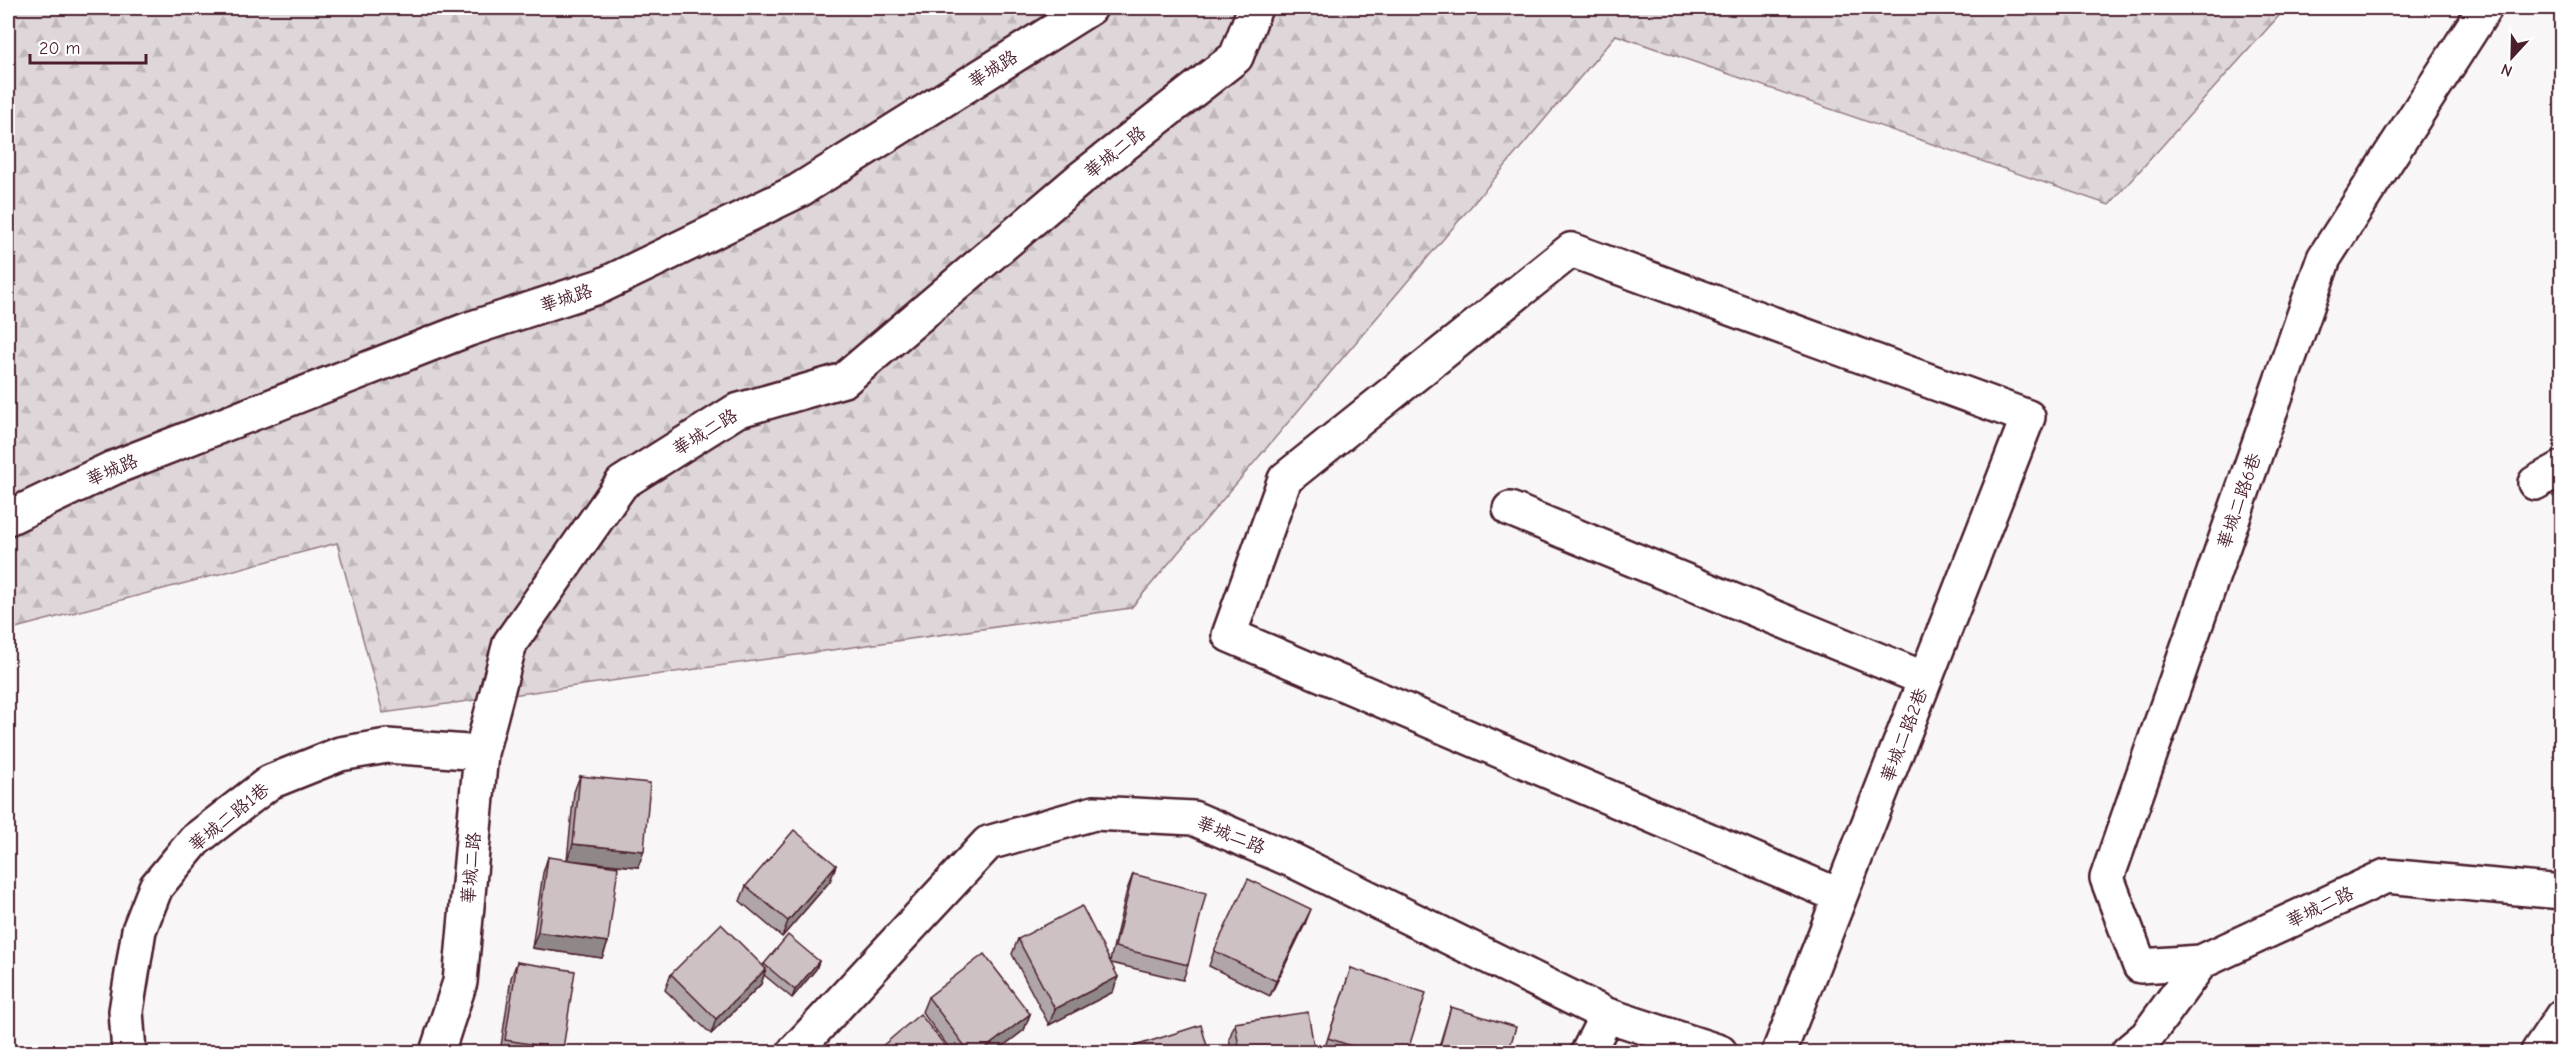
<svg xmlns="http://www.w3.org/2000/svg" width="2569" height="1060" font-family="'Comic Neue','LXGW WenKai TC',sans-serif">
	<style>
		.forest { fill: url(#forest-firs); stroke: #947a82; stroke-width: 1.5 }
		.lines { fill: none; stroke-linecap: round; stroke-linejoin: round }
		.minor-casing { stroke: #4a1f2b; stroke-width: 38 }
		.minor { stroke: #fff; stroke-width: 33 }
		.wall { fill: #b0a6a9; stroke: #4a1f2b; stroke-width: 1.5 }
		.shaded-wall { fill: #908789; stroke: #4a1f2b; stroke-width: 1.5 }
		.building { fill: #cdc1c4; stroke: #4a1f2b; stroke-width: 1.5 }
		.labels { text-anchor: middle; stroke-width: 5; stroke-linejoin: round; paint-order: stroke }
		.street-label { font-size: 18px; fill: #4a1f2b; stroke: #fff }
	</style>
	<defs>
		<pattern id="forest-firs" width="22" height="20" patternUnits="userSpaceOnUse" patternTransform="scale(1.5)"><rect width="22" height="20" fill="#ded6d9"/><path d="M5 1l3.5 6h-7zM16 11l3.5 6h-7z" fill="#c0b7ba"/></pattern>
	</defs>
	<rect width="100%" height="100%" fill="#f8f6f7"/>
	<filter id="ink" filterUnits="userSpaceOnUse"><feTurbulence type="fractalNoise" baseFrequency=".0167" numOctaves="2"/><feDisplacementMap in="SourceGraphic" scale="12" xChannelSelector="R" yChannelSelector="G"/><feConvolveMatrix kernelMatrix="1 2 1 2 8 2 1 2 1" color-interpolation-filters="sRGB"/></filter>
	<g filter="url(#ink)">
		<path class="forest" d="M8,8h2278l-177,197 -493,-170 -485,573 -748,105 -46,-170 -329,87z"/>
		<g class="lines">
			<g class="minor-casing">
				<path id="minor" d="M2535,483l27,-15
					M1510,509l415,170
					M8,518l105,-50 356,-139 132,-43 197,-95 292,-183
					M2201,962l-61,4 -33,-88 217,-620 161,-250
					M129,1052l-3,-41 13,-81 17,-43 39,-47 75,-58 70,-28 47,-8 94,7
					M437,1052l23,-70 21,-229 29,-110 112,-160 114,-72 108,-31 236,-201 156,-122 19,-49
					M794,1052l194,-209 106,-30 99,5 101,43 313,154 113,37
					M1588,1052l19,-37
					M1779,1052c83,-211 166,-423 249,-635l-457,-167 -286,229 -56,156 611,261
					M2128,1052l19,-16 54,-74 185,-86 176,16
					M2538,1052l24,-36"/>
			</g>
			<use href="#minor" class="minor"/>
		</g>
		<path class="wall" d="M580,776l58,91 -71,-7 7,-68z
			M548,857l60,85 -6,16 -70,-10 11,-75z
			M836,865l-6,16 -48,56 -42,-36 6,-15z
			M1133,874l55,91 -5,15 -72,-17 2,29 -64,33 -37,-71 6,-15 92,22 17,-71z
			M1305,924l-35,72 -61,-30 5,-15z
			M819,961l-3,8 -24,29 -28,-23 -3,9 -50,50 -46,-44 6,-16 92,-8 1,-2z
			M517,962l46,87 -1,4h-62l11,-75z
			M1351,968l56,85h-84z
			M928,997l102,17 -6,16 -30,23h-41l-31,-41z
			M1451,1007l57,46h-71z
			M1235,1023l80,30h-83l-3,-14z"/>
		<path class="shaded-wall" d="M573,844l71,7 -6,16 -71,-7z
			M836,865l-6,16 -48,56 6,-16z
			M1311,909l-6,15 -35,72 6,-15z
			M538,932l70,10 -6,16 -70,-10z
			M819,961l-3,8 -24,29 3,-8z
			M766,969l-5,15 -50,50 5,-15z
			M1118,977l-5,15 -64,33 6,-16z
			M1030,1014l-6,16 -30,23h-15z"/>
		<path class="building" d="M580,776l70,7 -6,68 -71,-7z
			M794,830l42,35 -48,56 -42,-35z
			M548,857l70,10 -10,75 -70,-10z
			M1133,874l73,19 -18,72 -73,-18z
			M1248,879l63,30 -35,72 -62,-30z
			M1082,906l36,71 -63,32 -37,-70z
			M721,924l45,45 -50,50 -45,-45z
			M788,935l31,26 -24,29 -31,-26z
			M984,954l46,60 -51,39h-9l-42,-56z
			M517,962l58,9 -12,78 -58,-9z
			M1351,968l75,25 -19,60h-35l-44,-15z
			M1451,1007l65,20 -8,26h-70z
			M1308,1012l7,41h-75l-5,-30z
			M920,1014l31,39h-77z
			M1201,1025l8,28h-96z"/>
	</g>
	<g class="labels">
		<g class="street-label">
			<text transform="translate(993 69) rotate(-32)" y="6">華城路</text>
			<text transform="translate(1115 152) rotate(-38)" y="6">華城二路</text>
			<text transform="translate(566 298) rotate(-18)" y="6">華城路</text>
			<text transform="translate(705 432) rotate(-31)" y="6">華城二路</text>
			<text transform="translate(112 470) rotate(-23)" y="6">華城路</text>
			<text transform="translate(2239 501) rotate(-71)" y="6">華城二路6巷</text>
			<text transform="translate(1904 735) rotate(-69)" y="6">華城二路2巷</text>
			<text transform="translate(229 817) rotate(-39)" y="6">華城二路1巷</text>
			<text transform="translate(1231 835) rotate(22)" y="6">華城二路</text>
			<text transform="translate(471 868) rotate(-85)" y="6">華城二路</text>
			<text transform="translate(2320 907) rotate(-25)" y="6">華城二路</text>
		</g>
	</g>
	<rect width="2569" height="1060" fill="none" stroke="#fff" stroke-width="30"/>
	<rect x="15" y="15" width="2539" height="1030" fill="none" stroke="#4a1f2b" stroke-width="2" filter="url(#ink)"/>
	<g transform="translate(2512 57) rotate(202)" stroke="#ffffff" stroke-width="4.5" paint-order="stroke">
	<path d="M0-4.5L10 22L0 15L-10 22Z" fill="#4a1f2b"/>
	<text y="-9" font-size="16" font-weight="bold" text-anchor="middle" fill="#4a1f2b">N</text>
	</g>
	<path d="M30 54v9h116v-9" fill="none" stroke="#4a1f2b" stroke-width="3"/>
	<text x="39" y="54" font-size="18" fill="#4a1f2b" stroke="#ffffff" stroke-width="4.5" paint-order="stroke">20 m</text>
</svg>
